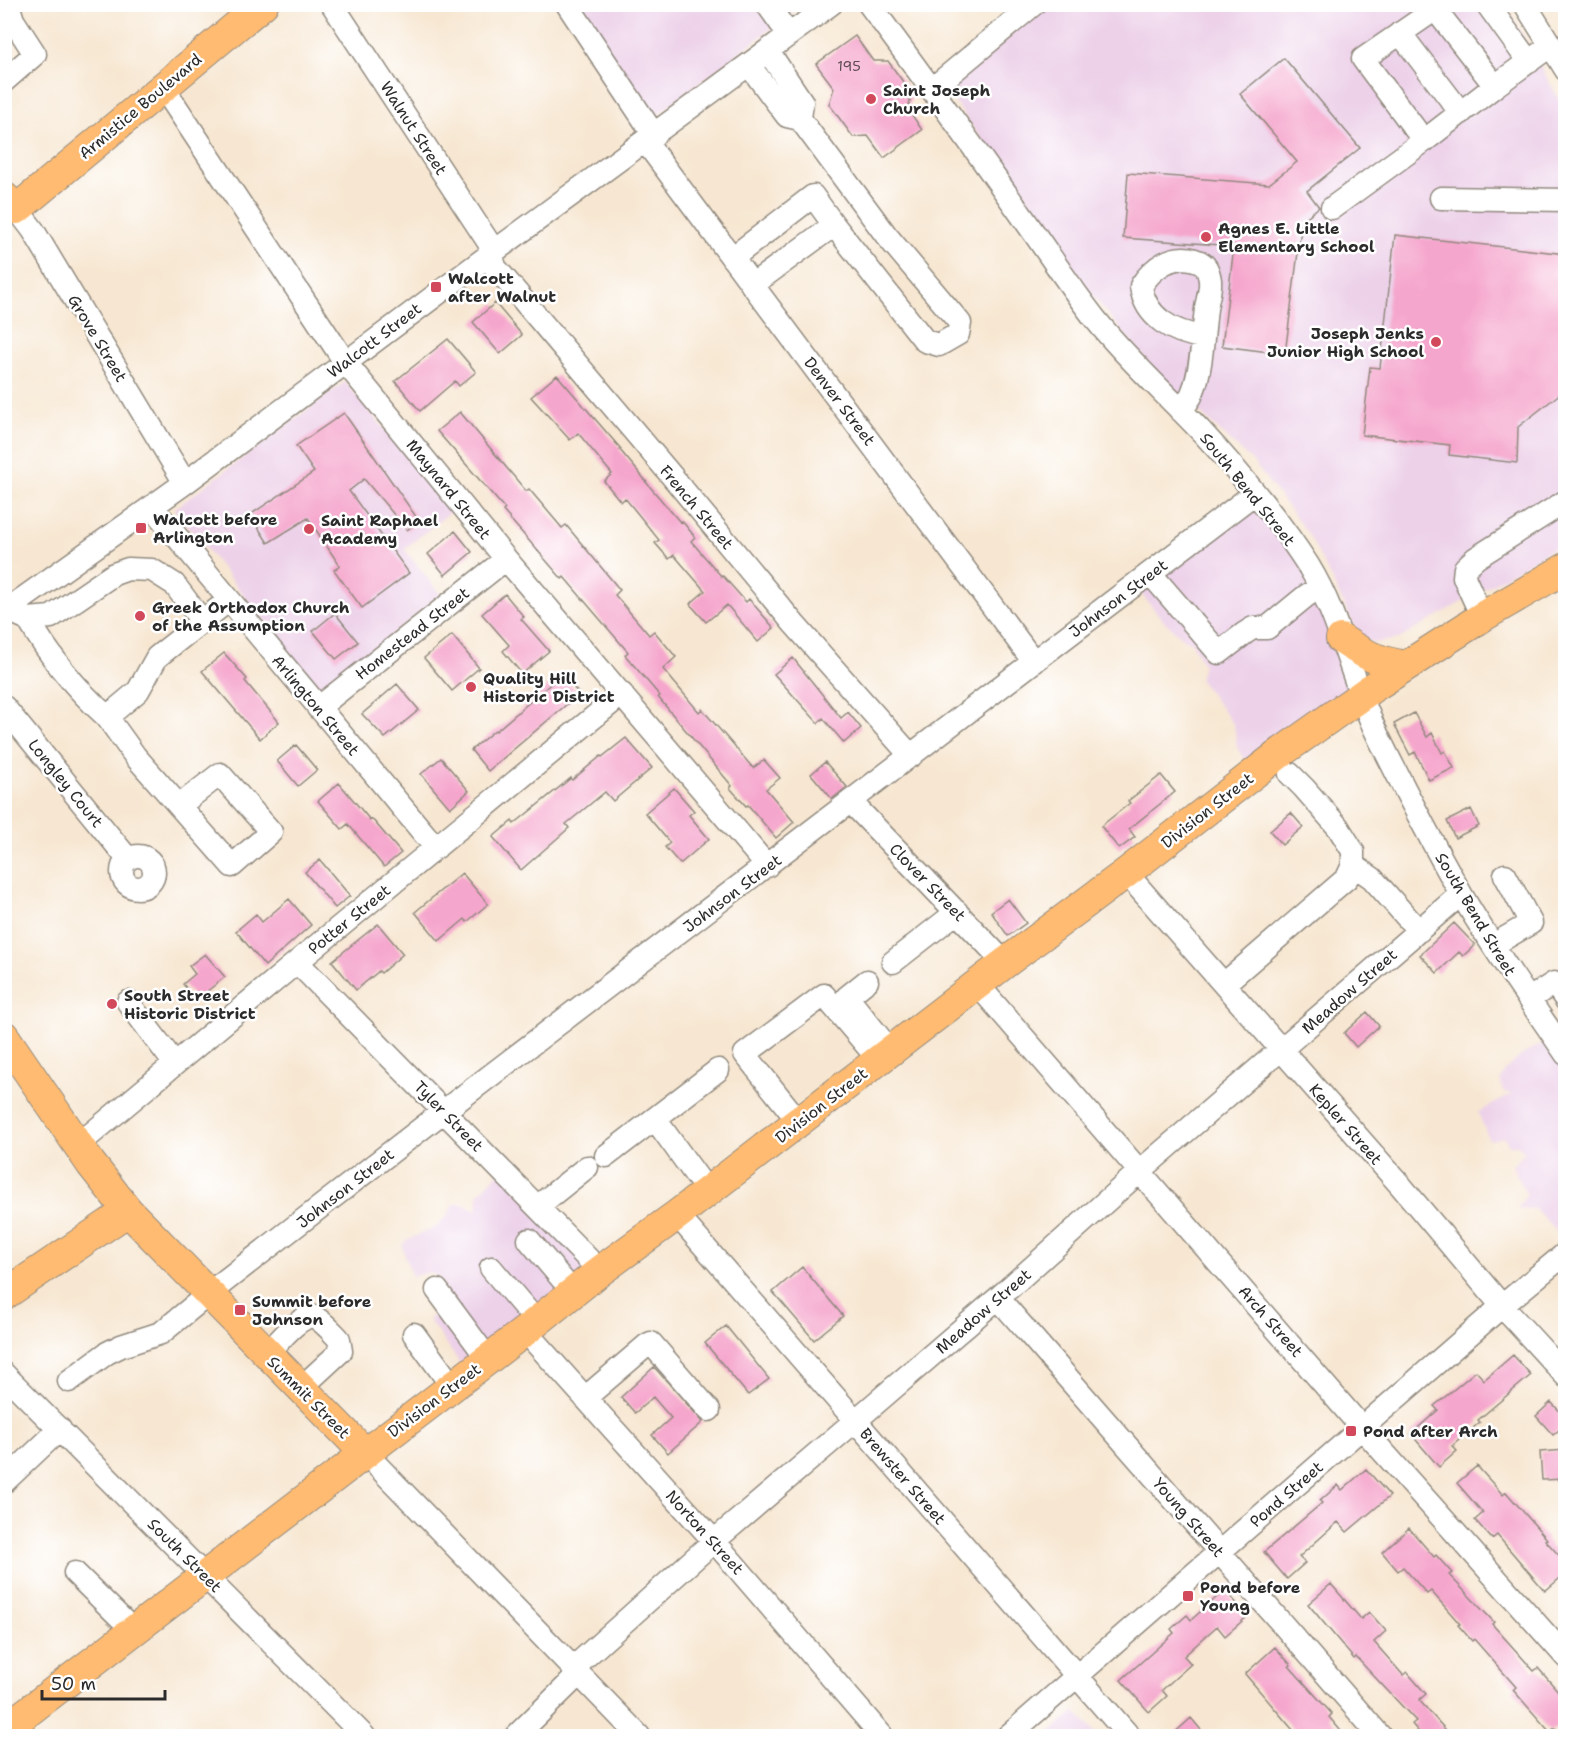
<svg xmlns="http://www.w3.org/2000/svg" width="1570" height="1741" font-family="'Shantell Sans',sans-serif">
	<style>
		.built { fill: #edd1e9 }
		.building { fill: #f5a6cc }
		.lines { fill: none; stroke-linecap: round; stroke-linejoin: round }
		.minor-casing { stroke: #91897e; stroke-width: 25 }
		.major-casing { stroke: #91897e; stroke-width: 32 }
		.minor { stroke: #fff; stroke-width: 22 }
		.major { stroke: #ffbb71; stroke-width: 30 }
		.poi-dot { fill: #d1495b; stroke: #fff; stroke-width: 2 }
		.labels { text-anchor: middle; stroke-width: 5; stroke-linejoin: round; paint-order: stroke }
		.number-label { font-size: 14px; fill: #5e4a53 }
		.poi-label { font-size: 16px; font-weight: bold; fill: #2b2b2b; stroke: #fff; text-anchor: start }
		.street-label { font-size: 16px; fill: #2b2b2b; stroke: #fff }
	</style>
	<rect width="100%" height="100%" fill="#fff"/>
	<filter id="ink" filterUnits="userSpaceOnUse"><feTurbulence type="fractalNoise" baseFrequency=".0167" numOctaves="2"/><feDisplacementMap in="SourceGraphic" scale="12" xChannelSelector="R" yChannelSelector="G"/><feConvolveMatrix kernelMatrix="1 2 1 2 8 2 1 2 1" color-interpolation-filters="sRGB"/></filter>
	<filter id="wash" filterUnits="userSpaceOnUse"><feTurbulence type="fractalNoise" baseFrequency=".008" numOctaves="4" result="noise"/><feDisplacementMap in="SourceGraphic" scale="24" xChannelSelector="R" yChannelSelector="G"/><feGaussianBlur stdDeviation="1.35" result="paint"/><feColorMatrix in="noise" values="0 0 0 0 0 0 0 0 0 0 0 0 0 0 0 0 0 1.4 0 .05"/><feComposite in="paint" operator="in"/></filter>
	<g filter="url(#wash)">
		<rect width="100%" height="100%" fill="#f7e7d2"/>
		<path class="built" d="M577,5h225l-148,112z
			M1046,5h459l60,104v432l-166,98 -27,4 -13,-8 -50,-100 -55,-72 -100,-93 -71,-86 -138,-196z
			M345,382l108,128 -49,39 37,46 -119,97 -148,-183z
			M1256,495l28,33 82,174 -107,77 -22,-31 -3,-23 -35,-46 4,-14 -11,-22 -9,-4 -21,-20 -24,-29z
			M1552,1038l13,16v186l-30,-31 -18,-1 10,-13 -15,-29 13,-14 -7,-7h-9l-5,-8 -15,3 -11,-28 35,-18 -10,-2 -3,-12 6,-11 16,-14z
			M503,1168l105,104 -138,105 -42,-58 22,-14 -9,-24 -10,-9 -19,4 -10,-29 3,-6 33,-15 11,-13 4,-9h12l12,8 1,-18z
			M1075,1711l23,25h-52z"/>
		<g id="blocks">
			<path class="building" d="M855,36l18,25h15l24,33 -4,15 14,21 -38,28 -16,-22 -15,1 -24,-33 5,-16 -18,-24z
				M1284,58l76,90 -53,43 12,16 -17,14 -17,133 -63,-8 12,-100 -111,-8 5,-65 141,11 28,-22 -57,-68z
				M1395,235l171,19v135l-48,38 -1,36 -68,-8 1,-10 -88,-10 8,-68 10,1z
				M495,303l27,32 -22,19 -27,-32z
				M448,339l28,33 -17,14 -4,-5 -35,30 -25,-30z
				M557,375l64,74 -1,1 26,31h-1l35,41 2,-1 13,16 -4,4 31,36 1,-1 23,26 3,-3 25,29 -16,14 -31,-37 -21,17 -16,-18 15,-13 -31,-36 -5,4 -14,-16 4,-3 -34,-42 -4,4 -17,-21 8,-7 -34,-41 -8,7 -39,-43z
				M460,412l66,79 3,-2 33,39 4,-3 25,30 29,35 -5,5 34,40 5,-4 22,26 -13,12 36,43 3,-3 51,59 11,-8 16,18 -14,11 28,33 -18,16 -28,-33 -2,1 -16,-18 2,-2 -74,-89 2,-1 -35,-41 3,-3 -64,-75 -2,2 -37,-43 -22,-25 2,-2 -68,-78z
				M344,413l75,108 -12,9 -43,-51 -15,12 60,82 -47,35 -28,-38 6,-4 -32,-48 -40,25 -18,-28 64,-43 -18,-26z
				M455,531l17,21 -27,23 -17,-21z
				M505,594l19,23 -3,2 28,32 -27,23 -19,-23 6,-6 -27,-31z
				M335,613l23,29 -22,17 -23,-28z
				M452,635l27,33 -27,23 -28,-33z
				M224,653l23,26 -2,2 34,41 -19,17 -58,-68z
				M793,658l48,60 7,-6 13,16 -17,15 -21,-25 -5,5 -44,-49z
				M562,674l17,20 -91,77 -17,-21 24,-20 1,1z
				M397,684l22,26 -34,28 -23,-24z
				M1414,713l13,24 5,-4 10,20 3,-2 9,17 -25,12 -14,-28 -5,3 -16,-31z
				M626,738l26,30 -39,33 -8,-9 -39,32 3,4 -48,42 -28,-33 19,-16 2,3 57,-46 1,2 29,-24 1,1z
				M296,745l21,25 -19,16 -21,-25z
				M441,758l28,33 -19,17 -29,-34z
				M825,762l22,25 -15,12 -21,-25z
				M1161,775l14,17 -46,37 6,8 -16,12 -18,-23 29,-23 -2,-2z
				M339,783l31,37 2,-1 29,34 -17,14 -36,-43 -6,5 -24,-28z
				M674,788l20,23 -5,4 20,24 -29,25 -15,-17 5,-4 -25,-30z
				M1471,809l8,17 -24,12 -8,-17z
				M1291,813l12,14 -21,18 -12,-14z
				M320,860l30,36 -15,12 -30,-36z
				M462,873l26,31 -21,18 -2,-3 -26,22 -24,-29z
				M289,899l22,26 -46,41 -29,-35 20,-17 6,8z
				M1008,899l18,24 -18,13 -17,-24z
				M1454,923l21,22 -12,11 -4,-4 -22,21 -17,-18z
				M378,924l25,30 -22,19 -2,-2 -23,19 -24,-29z
				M205,954l20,23 -29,23 -13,-16 12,-10 -6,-8z
				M1367,1012l12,14 -23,21 -12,-14z
				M802,1267l41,49 -29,24 -41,-48z
				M726,1326l43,53 -21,16 -43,-52z
				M1513,1355l18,20 -53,45 2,2 -28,24 5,5 -18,16 -28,-33 27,-24 -4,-4 42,-35 8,9z
				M654,1367l49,55 -35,31 -16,-18 19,-17 -18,-21 -18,16 -14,-16z
				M1551,1402l15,16v6l-13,11 -17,-19z
				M1566,1450v29l-24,1 -2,-28z
				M1477,1466l26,29 3,-3 41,47 -2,1 21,23v10l-21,18 -48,-56 -5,4 -17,-19 8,-7 -26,-30z
				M1366,1469l24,27 -43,36 -9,-10 -39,35 6,6 -18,16 -23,-27 58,-49 -2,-2 18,-16 4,5z
				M1409,1528l25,29 2,-2 16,18 -3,2 45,47 -2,2 42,47 4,-3 28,32v37h-3l-8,-9 -5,4 -37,-42 3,-3 -42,-48 -2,2 -14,-16 2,-1 -29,-33 -4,3 -24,-27 -5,4 -16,-19z
				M1331,1584l30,35 8,-7 17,19 -12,11 29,33 4,-3 19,22 -7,6 33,37h-29l-11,-13 4,-3 -60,-64 -2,2 -46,-55z
				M1225,1590l23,26 -23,20 -8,-10 -33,30 7,8 -29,26 5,6 -18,16 -28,-32 53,-47 -3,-4 16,-14 4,5z
				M1275,1647l16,18 -2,1 43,48 -3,3 17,20h-47l-54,-63z
				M1191,1718l16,19h-37z"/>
		</g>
	</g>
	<g filter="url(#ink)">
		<use href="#blocks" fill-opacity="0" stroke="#91897e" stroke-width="1.5"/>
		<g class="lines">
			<g class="minor-casing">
				<path id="minor" d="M332,4l157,239 6,24 176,208 123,149 117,132
					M567,4l87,131
					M767,4l22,31
					M869,4c52,70 103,141 153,212 25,35 48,71 74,104 32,40 70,74 105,111 39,42 76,86 107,134 33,53 43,116 70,171 26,53 54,106 83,158 32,55 69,107 105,160
					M1443,4l-80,55 61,82 71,-55 55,-40
					M1487,4l42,58
					M1525,4l41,66
					M1435,9l60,77
					M1400,33l61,80
					M749,65l38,51 13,3
					M4,81l31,-27 -22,-34 -5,-16
					M163,87l182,275 161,197 261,307
					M932,89l102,-85
					M645,141l389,521
					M1441,198l125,2
					M1332,208l92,-67
					M17,209l16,21 152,253
					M732,258l81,-62 21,29
					M752,285l82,-60 91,116 14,4 19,-11 2,-11 -74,-88 -86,-116 2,-17 -34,-51
					M1180,410c6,-6 11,-11 13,-19 9,-21 10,-59 13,-82 1,-9 5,-19 4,-28 0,-3 -1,-6 -2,-9 -2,-7 -6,-10 -13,-12 -22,-7 -42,7 -54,26 4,32 33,47 62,51
					M152,507l284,341
					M1150,573l69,80 26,-20 8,-5h14l39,-32 14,-9
					M8,610l20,9 23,-2 63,-43 14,-5 24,1 22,14 28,37
					M4,612l181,-129 307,-230 339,-249
					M1482,617l-18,-40 1,-9 11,-10 90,-57
					M28,619c21,37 48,70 79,98
					M4,707l124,152
					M318,708l188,-149
					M851,802l154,161
					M179,806l41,-32 51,58 -39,34 -97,-110 -28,-39 31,-26 19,-34 72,-57
					M122 872a16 16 0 1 1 32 0a16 16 0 1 1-32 0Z
					M1353,865l19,13 47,53
					M1126,873l275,313 101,120 64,70
					M1493,945l38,-22 -26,-48
					M297,962l303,309
					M893,962l64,-50
					M867,981l-20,16 41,51
					M1224,984l123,-106 6,-13v-14l-15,-24 -34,-39 -14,-14
					M978,985l384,443 204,229
					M1529,999l25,-16 12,17
					M128,1002l47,62
					M655,1119l53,73
					M799,1122l-54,-68 79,-59 55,65
					M78,1145l219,-183 325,-268
					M606,1156l112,-86
					M537,1207l50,-40
					M677,1215l452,521
					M529,1240l44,52
					M491,1268l46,54
					M437,1290l51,69
					M998,1298l382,438
					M525,1331l189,210 168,195
					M414,1334l38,52
					M267,1354c8,-8 35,-42 47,-37 8,3 19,16 25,22l2,12 -40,37
					M4,1374l360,362
					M69,1381l38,-28 14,-7 40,-13 56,-46 227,-176 811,-618
					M585,1398l62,-53 4,-2 58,67
					M365,1453l274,283
					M4,1482l56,-53
					M75,1573l58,57
					M516,1736l56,-55 10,-21 132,-119 141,-120 143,-123 142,-127 321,-277
					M1008,1736l494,-430 64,-53"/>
			</g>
			<g class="major-casing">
				<path id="major" d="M4,197l13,12 246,-205
					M1341,639c24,16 35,22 65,27
					M4,1036l87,128 37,47 237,242
					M4,1295l124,-84
					M4,1730l521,-399 75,-60 77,-56 328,-252 121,-90 157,-122 89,-63 110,-71 84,-49"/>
			</g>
			<use href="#minor" class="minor"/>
			<use href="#major" class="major"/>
		</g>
	</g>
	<g class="poi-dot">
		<circle cx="871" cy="99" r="6"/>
		<circle cx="1206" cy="237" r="6"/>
		<rect x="430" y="281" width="12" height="12" rx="3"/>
		<circle cx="1436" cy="342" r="6"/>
		<rect x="135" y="522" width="12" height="12" rx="3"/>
		<circle cx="309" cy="529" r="6"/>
		<circle cx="140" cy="616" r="6"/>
		<circle cx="471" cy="687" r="6"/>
		<circle cx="112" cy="1004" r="6"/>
		<rect x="234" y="1304" width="12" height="12" rx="3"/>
		<rect x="1345" y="1425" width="12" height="12" rx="3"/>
		<rect x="1182" y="1590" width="12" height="12" rx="3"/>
	</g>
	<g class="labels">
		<g class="number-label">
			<text x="849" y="71">195</text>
		</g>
		<g class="poi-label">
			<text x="883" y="96">Saint Joseph<tspan x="883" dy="18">Church</tspan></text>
			<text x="1218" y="234">Agnes E. Little<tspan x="1218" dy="18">Elementary School</tspan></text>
			<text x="448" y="284">Walcott<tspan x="448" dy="18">after Walnut</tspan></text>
			<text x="1424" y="339" text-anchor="end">Joseph Jenks<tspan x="1424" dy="18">Junior High School</tspan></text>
			<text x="153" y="525">Walcott before<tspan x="153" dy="18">Arlington</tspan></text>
			<text x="321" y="526">Saint Raphael<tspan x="321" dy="18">Academy</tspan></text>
			<text x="152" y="613">Greek Orthodox Church<tspan x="152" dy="18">of the Assumption</tspan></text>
			<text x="483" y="684">Quality Hill<tspan x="483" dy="18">Historic District</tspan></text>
			<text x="124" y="1001">South Street<tspan x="124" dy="18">Historic District</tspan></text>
			<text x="252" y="1307">Summit before<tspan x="252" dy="18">Johnson</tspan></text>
			<text x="1363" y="1437">Pond after Arch</text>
			<text x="1200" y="1593">Pond before<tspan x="1200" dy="18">Young</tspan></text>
		</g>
		<g class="street-label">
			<text transform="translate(140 106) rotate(-40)" y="6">Armistice Boulevard</text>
			<text transform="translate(414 128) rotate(57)" y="6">Walnut Street</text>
			<text transform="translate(98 338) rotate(59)" y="6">Grove Street</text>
			<text transform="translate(374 340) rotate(-37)" y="6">Walcott Street</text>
			<text transform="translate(840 401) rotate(53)" y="6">Denver Street</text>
			<text transform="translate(449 489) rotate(51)" y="6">Maynard Street</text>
			<text transform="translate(1248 489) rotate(51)" y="6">South Bend Street</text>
			<text transform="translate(697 507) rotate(50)" y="6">French Street</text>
			<text transform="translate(1118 598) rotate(-37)" y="6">Johnson Street</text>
			<text transform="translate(412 633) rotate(-38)" y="6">Homestead Street</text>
			<text transform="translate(316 705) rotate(50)" y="6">Arlington Street</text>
			<text transform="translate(66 783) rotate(51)" y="6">Longley Court</text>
			<text transform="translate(1207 810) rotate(-38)" y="6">Division Street</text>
			<text transform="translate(928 882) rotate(46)" y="6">Clover Street</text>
			<text transform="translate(732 893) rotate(-37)" y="6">Johnson Street</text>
			<text transform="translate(1476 914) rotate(59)" y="6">South Bend Street</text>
			<text transform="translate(349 919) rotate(-39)" y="6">Potter Street</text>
			<text transform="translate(1349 991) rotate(-41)" y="6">Meadow Street</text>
			<text transform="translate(821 1105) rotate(-38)" y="6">Division Street</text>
			<text transform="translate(449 1116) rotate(46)" y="6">Tyler Street</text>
			<text transform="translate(1346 1124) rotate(49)" y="6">Kepler Street</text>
			<text transform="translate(345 1188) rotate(-38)" y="6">Johnson Street</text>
			<text transform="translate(983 1311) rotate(-41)" y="6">Meadow Street</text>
			<text transform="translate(1271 1321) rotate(49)" y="6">Arch Street</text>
			<text transform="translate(309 1397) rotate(45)" y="6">Summit Street</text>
			<text transform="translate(434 1400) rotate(-37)" y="6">Division Street</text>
			<text transform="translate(903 1476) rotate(49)" y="6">Brewster Street</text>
			<text transform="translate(1286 1494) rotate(-41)" y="6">Pond Street</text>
			<text transform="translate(1189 1517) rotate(49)" y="6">Young Street</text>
			<text transform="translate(705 1532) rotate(48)" y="6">Norton Street</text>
			<text transform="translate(185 1555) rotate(45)" y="6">South Street</text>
		</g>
	</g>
	<rect width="1570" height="1741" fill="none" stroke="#fff" stroke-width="24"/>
	<path d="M42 1690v9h123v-9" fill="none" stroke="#2b2b2b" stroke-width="3"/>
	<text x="51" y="1690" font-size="18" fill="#2b2b2b" stroke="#ffffff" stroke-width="4.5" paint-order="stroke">50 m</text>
</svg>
